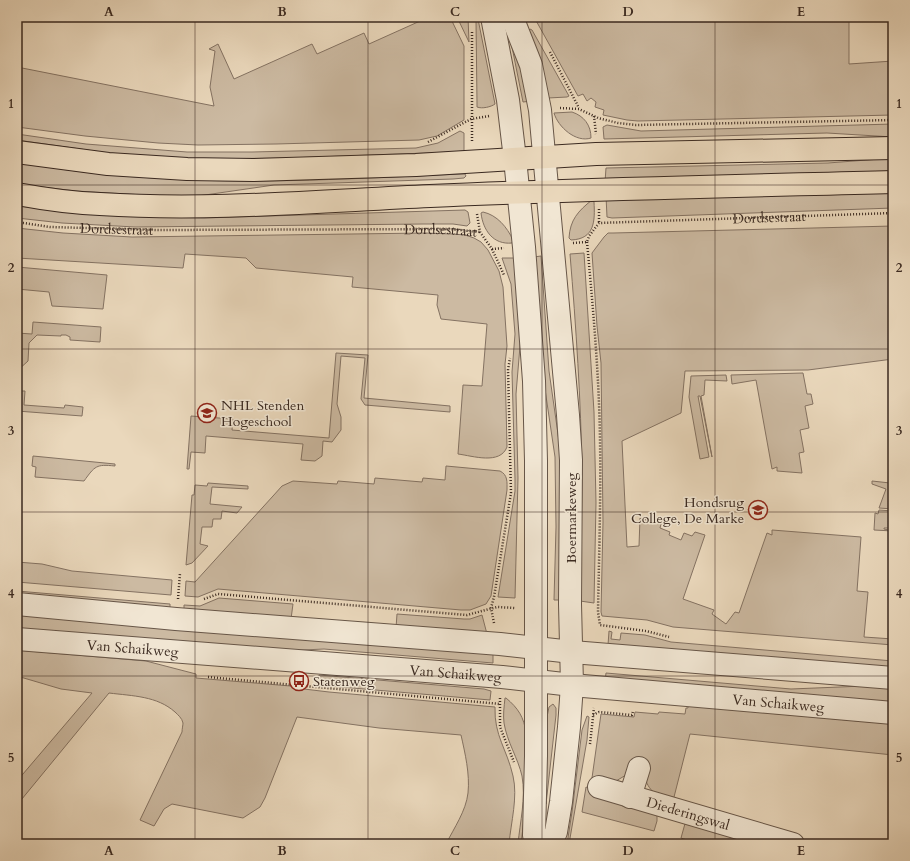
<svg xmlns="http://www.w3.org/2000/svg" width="910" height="861" font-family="Cardo,serif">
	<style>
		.green { fill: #ccbaa2; stroke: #847262 }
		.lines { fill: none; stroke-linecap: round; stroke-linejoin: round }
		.minor-casing { stroke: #675648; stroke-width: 24 }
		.major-casing { stroke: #3b2a21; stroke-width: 24 }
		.path { stroke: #3b2a21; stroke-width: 2.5; stroke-dasharray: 1 2; stroke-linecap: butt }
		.minor { stroke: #f1e6d3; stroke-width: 22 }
		.major { stroke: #ead8bc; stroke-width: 22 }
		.grid { fill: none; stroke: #3b2a21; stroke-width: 1; stroke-opacity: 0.55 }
		.labels { text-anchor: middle; stroke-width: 3; stroke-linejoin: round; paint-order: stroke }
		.street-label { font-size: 14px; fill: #3b2a21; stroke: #f1e6d3 }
		.poi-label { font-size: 14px; fill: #3b2a21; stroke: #f1e6d3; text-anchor: start }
		.neatline { fill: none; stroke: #3b2a21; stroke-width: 1.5 }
		.grid-label { font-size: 13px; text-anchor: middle; font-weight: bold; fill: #3b2a21 }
	</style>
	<rect width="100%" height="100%" fill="#ead8bc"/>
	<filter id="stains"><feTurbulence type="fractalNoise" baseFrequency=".005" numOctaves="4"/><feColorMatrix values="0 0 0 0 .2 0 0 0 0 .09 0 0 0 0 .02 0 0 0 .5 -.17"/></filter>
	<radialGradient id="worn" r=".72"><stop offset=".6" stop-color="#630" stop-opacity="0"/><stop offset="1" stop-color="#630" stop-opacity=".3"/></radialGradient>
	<path class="green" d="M429,17h21l14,29v74l-27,16 -18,4 -143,4 -78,1 -40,-2 -73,-7 -68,-9v-60l197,39 -4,-19 5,-36 -6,-2 9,-5 16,35 78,-35 5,10 47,-21 5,11z
		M457,17h11l1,25z
		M506,17l25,84 -8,1z
		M534,17h315v47l44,-3v54l-255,6 -11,-1 -24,-5 1,-5 -9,-3 1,-5 -5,-4 -4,3 -4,-7 -5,2z
		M478,19l17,85c-4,3 -13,5 -18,3v-4l-1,-82v-1z
		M530,29l2,1 37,66 -2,1 -19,1 -19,-67z
		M572,112c12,4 19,13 19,26 -15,5 -33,-11 -37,-25z
		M893,124v13l-66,-4 -223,6 -1,-12 4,-2 34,6z
		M460,131l4,2v18l-10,1 -165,6 -96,1 -85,-6 -91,-13v-6l69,10 101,8h65l164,-4 22,-5z
		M893,158v19l-288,5 1,-14 222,-5z
		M17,162c46,8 92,14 139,16 102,7 205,0 307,-4h2l1,2 -2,2 -11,1 -179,6 -76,11 -20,1 -102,-6 -59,-7z
		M893,187v21l-281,10 -5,-1 -1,-21z
		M592,200l2,2c1,19 1,37 -23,38l-2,-2c1,-18 9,-27 23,-38z
		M17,206l103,10 84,2 261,-8 3,2 2,11 -3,3 -14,-2h-30l-288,3 -73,-4 -45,-5z
		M483,212c14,3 24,15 30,28l-1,3c-19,2 -29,-13 -31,-30z
		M893,226v133l-85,11 -123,1 -4,42 -59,28 5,106 12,-1 1,-28 21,6 -1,4 10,4 -1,3 12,5 3,-7 8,3 3,-4 10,3 -22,64 31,11 -2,4 14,10 9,-12 4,1 28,-80 5,2v-5l89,7 -4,54 11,1 -4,45 29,2v6l-220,-18 -26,-7 -45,-4 -1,-4 2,-90 -2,-159 -4,-37 -5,-73 12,-16 4,-4h5z
		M17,228l46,5 69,4 293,-4 28,1 12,1 9,3 7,4 7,8 11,21 4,16 4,59 -2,18 2,83c-7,18 -34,9 -49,7l5,-69 19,1 5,-62 -46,-5 -4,-14 1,-10 -86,-8 1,-10 -97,-9 -10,-10 -61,-4 -2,14 -166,-10z
		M584,253l10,159 2,91 -2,100 -14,-2c0,-42 2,-85 2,-128 -1,-73 -6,-146 -12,-219z
		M541,256l8,115 13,91 -1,138h-7l2,-73 -1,-70 -13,-88 -8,-112z
		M502,258h14l5,76 -5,60 2,84 -3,120 -17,-1 17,-106v-12l-3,-107 3,-38 -4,-50z
		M17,267l90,8 -4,34 -51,-3 -3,-14 -32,-3z
		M33,322l68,5 -1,15 -30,-2v-3l-4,-2h-5v1l-24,-1 -8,8 -1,18 -11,10v-38l15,1z
		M336,353l32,2 -4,43 86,8v6l-85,-7 -4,-6 4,-41 -24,-2 -4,48 4,13v13l-9,12 -9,-1 -1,15 -7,5 -14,-1 2,-16 -97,-8 -1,17 -14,-1 -2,17h-2l4,-53 42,3 -1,11 97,8z
		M803,373l4,21h4l2,10 -8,2 4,22 -9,2 4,22 -5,1 3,20 -25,-2v-4l-5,2 -16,-89 -24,4 -1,-9z
		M726,375l1,6 -22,-1 -1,15 -3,1 11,61 -12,-61h-2l11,61 -9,2 -11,-62 2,-21z
		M17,391h8l-1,14 40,3 1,-3 18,2 -1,9 -65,-5z
		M33,456l82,8v2c-19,-2 -20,0 -31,15l-49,-4 1,-10 -4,-1z
		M446,466l54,5c8,4 7,11 7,19l-16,106 -5,8 -16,6h-9l-243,-21 -20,8 -13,-1 1,-15 9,1 78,-86 9,-10 11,-5 44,3 1,-3 36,3 1,-6 47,4 1,-4 22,2z
		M872,481l18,2 3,13v13l-14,-1 7,-19 -14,-5z
		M208,483l40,3v3l-36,-2 -2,17 32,3 -5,6 -15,-2 -1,8h-8l-1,8h-10l-2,17 8,2 -16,17 -6,2 6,-70h2l1,-10 12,1z
		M879,510l14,1v17h-9v1l9,2 -19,-1 1,-17 3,1z
		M17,562l25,2 30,7 100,9 -1,15 -154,-13z
		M17,591l153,13v4l-153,-13z
		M219,598l74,6 -2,15 -107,-10v-4l16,1z
		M17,614l476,40v9l-169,-14 -63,3 -244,-21z
		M397,614l67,5h6l12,-4 5,19 -91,-6z
		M609,631l3,1 -1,7 9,1 1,-7 24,2 26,7 222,19v9l-285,-25z
		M17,650l129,11 50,13v4l106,9 2,2 25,3 166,15c-1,29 12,42 18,69 5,21 -2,46 -4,68h-63c8,-16 20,-33 22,-51 2,-19 -3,-40 -7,-58l-82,-7 -82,-11 -32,81 -5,9 -17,11 -71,-14 -8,5 -10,17 -14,-6 42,-88c0,-3 1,-7 1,-9 -1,-5 -5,-8 -8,-11 -18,-16 -42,-16 -66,-19l-92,112v-24l75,-88 -31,-4 -44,-13z
		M606,673l185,16 73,-3 29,2v17l-288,-24z
		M319,675l165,14 7,2 -1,9 -172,-15z
		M505,698h1c12,10 18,19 20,35l-2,86 -3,25h-3c2,-22 8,-46 4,-68 -4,-18 -15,-34 -18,-53 -1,-8 0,-16 1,-25z
		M553,704l3,4v7l-10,89 1,-87 2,-10z
		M688,706l205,18v31l-203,-21 -17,67c-15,-6 -23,-7 -28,-23l-19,-3 -10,6 -25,4 10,-71 33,3 1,-5 23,2 1,-2 26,2 1,-6h2z
		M587,716l2,1 -2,23 -18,104h-2l5,-32 10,-82z
		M586,787l71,25v9l-3,10 -72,-19z
		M686,820l73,24h-60l-18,-6z"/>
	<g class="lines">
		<g class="minor-casing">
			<g id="minor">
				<path d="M492,17l16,83 7,59 9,88 10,134 2,80v295l-2,79 2,9"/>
				<path d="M512,17l19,48 9,45 28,305 3,45 -1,144 2,81 -3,42 -8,75 -5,30 -6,12"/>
				<path d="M17,604l159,15 324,25 72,8 321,26"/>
				<path id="s3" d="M17,639l485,38 70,8 321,28"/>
				<path id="s4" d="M599,787l194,57"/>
				<path d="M630,797l9,-29"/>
			</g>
		</g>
		<g class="major-casing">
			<path id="major" d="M17,152l91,12 79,5 66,1 163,-5 180,-11 297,-6
				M17,194c27,5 55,9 83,10 110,7 220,-3 330,-8 154,-7 309,-10 463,-14"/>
		</g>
		<g class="path">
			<path d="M550,52l29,56"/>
			<path d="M560,108l19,1 19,9 20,5 18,2 257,-5"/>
			<path d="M594,116l2,18"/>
			<path d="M472,141v-109"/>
			<path d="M428,142l43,-23 18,-3"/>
			<path d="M599,209v14"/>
			<path d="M477,214l3,18 12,17 12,-1"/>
			<path id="s1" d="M17,222l33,5 108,3 291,-1 31,3"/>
			<path d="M587,242c6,66 12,131 13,197 1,58 -1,116 -2,173l2,13 46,6 23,6"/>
			<path id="s2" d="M573,243l14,-1 2,-6 10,-13 294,-10"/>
			<path d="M492,249l12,26"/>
			<path d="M178,599l2,-26"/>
			<path d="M204,599l14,-5 249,21 30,-8 18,1"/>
			<path d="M494,623l-3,-15 3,-11 17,-104 -3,-123 2,-12"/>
			<path d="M208,677l292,27"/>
			<path d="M500,698v29l14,35"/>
			<path d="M593,715l6,-3 33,3 1,-4"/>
			<path d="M590,744l4,-36"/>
		</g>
		<use href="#minor" class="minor"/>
		<use href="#major" class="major"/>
	</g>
	<path class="grid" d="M195,17v827M368,17v827M542,17v827M715,17v827M17,185h876M17,349h876M17,512h876M17,676h876"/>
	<defs>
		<g id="university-ring" transform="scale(1)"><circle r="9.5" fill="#f1e6d3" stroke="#8f2418" stroke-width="1.5"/><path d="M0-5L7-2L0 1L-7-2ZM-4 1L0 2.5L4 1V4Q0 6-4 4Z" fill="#8f2418"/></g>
		<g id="school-ring" transform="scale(1)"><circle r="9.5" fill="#f1e6d3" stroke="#8f2418" stroke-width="1.5"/><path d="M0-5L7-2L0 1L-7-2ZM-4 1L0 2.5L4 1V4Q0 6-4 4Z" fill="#8f2418"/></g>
		<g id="bus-ring" transform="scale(1)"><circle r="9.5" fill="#f1e6d3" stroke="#8f2418" stroke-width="1.5"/><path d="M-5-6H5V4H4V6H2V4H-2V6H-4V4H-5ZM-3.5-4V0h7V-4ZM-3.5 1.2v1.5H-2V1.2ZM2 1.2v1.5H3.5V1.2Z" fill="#8f2418"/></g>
	</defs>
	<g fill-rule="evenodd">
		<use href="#university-ring" x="207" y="413"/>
		<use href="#school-ring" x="758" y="510"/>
		<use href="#bus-ring" x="299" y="681"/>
	</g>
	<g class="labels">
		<g class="street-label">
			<text dy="5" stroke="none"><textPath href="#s2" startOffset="207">Dordsestraat</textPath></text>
			<text dy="5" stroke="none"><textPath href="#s1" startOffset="100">Dordsestraat</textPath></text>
			<text dy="5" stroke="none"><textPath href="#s1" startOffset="424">Dordsestraat</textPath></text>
			<text transform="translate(571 518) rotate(-90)" y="5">Boermarkeweg</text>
			<text dy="5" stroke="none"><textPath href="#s3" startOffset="116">Van Schaikweg</textPath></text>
			<text dy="5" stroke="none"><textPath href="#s3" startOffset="440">Van Schaikweg</textPath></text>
			<text dy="5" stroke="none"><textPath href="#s3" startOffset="764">Van Schaikweg</textPath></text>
			<text dy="5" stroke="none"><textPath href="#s4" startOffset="93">Diederingswal</textPath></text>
		</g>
		<g class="poi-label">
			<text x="221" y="410">NHL Stenden<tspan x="221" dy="16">Hogeschool</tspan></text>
			<text x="744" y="507" text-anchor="end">Hondsrug<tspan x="744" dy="16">College, De Marke</tspan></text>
			<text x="313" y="686">Statenweg</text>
		</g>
	</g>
	<rect width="910" height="861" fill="none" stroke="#ead8bc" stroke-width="44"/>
	<rect x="22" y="22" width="866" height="817" class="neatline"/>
	<g class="grid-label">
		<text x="109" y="16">A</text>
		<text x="282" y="16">B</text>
		<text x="455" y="16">C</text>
		<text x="628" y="16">D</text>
		<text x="801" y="16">E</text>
		<text x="11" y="108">1</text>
		<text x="899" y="108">1</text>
		<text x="11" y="272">2</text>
		<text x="899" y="272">2</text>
		<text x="11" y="435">3</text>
		<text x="899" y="435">3</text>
		<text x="11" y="598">4</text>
		<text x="899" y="598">4</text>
		<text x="11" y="762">5</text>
		<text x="899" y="762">5</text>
		<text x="109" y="855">A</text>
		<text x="282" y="855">B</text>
		<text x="455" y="855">C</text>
		<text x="628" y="855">D</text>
		<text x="801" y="855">E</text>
	</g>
	<rect width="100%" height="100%" filter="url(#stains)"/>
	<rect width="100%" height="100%" fill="url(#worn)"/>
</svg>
